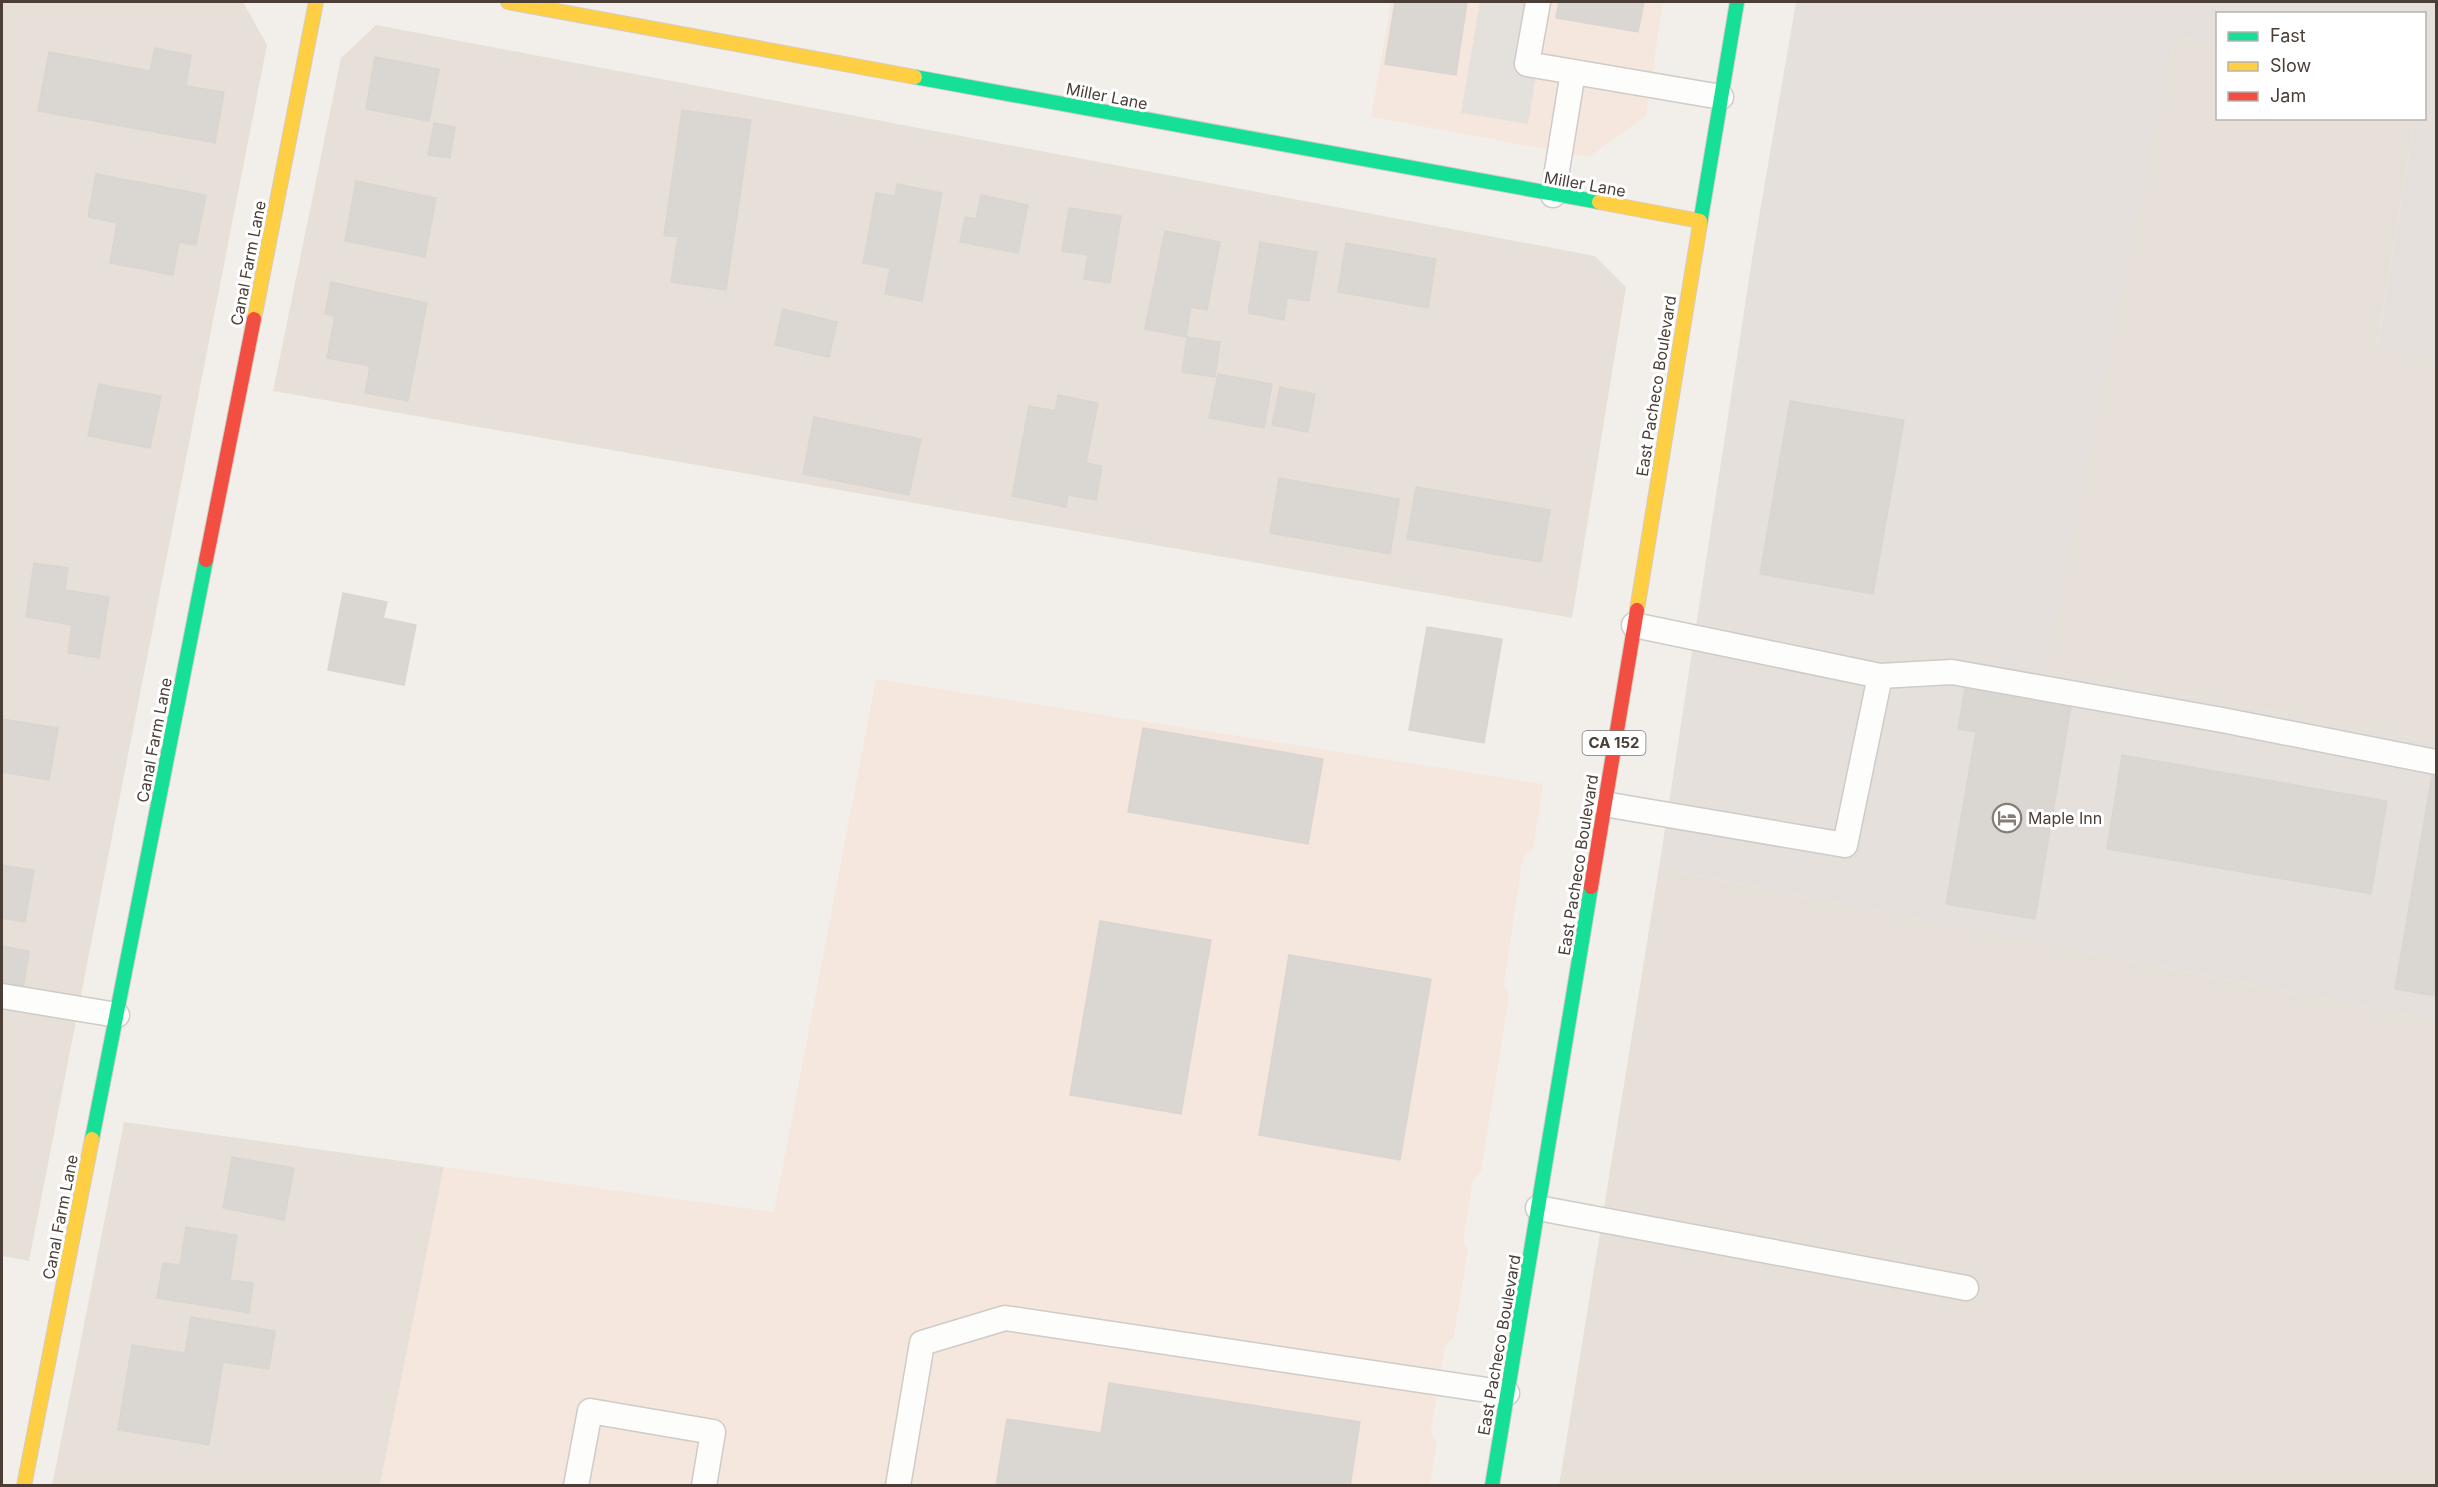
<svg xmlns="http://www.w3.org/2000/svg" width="2438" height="1487" font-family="Inter,sans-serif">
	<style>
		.residential { fill: #e7e0d8 }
		.commercial { fill: #f5e7dd }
		.industrial { fill: #e6e0dc }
		.parking { fill: #e4e0dc }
		.building { fill: #dad6d2; stroke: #dad5d1; stroke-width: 1.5 }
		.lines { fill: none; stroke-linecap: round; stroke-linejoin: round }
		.lane-casing { stroke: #cfcbc7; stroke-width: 27 }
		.fast-casing { stroke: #d4ccc3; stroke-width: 16 }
		.slow-casing { stroke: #d4ccc3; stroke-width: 16 }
		.jam-casing { stroke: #d4ccc3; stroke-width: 16 }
		.lane { stroke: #fdfdfc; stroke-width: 24 }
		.fast { stroke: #16e098; stroke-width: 14 }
		.slow { stroke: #ffcf43; stroke-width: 14 }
		.jam { stroke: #f24e42; stroke-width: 14 }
		.labels { text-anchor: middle; stroke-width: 6; stroke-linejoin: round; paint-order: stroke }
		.shield { fill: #fff; stroke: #807872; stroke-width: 1.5 }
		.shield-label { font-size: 15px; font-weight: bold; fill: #4a3e36 }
		.street-label { font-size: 16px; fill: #4a3e36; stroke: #fff }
		.poi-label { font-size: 16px; fill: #4a3e36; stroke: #fff; text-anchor: start }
	</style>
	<rect width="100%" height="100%" fill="#f2efeb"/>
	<path class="residential" d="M2,2h241l24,43 -238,1216 -27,-5z
		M376,25l1219,231 31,31 -54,331 -1299,-227 68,-333z
		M2175,36l42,9 1,73 197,1 -38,227 59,12v384l-391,-72z
		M1659,868l777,153v464l-877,1z
		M124,1122l320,45 -64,318 -328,1z"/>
	<path class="commercial" d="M1391,2h272l-17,114 -57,41 -218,-40z
		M876,679l667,105 -10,64 -10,9 -19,126 5,14 -28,175 -8,8 -10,62 5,9 -14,85 -9,11 -14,84 6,13 -7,41 -1050,1 64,-319 330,45z"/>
	<path class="industrial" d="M1796,2h640v356l-59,-11 38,-228 9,-1v-104h-206l-1,31 -42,-9 -129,634 390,72v279l-777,-153 95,-622z"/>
	<path class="parking" d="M1480,2h68l-20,122 -67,-11z"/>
	<path class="building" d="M1395,2h72l-11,73 -71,-11z
		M1559,2h85l-6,30 -82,-14z
		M155,48l36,7 -5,31 38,6 -9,51 -177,-32 11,-59 101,19z
		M375,57l64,12 -10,52 -63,-12z
		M682,110l69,10 -25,170 -55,-8 7,-45 -14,-2z
		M434,123l21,4 -5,31 -22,-3z
		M96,174l110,21 -10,50 -17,-3 -6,33 -63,-12 7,-40 -29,-6z
		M356,181l80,17 -11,59 -80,-16z
		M897,184l45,9 -20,108 -37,-7 5,-26 -27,-5 13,-70 19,3z
		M981,195l47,10 -10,48 -58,-11 5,-25 11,2z
		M1069,208l52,8 -11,67 -26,-4 4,-24 -26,-4z
		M1165,231l55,11 -13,68 -16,-3 -5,30 -41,-8z
		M1260,242l57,10 -8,49 -22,-3 -3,22 -36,-7z
		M1346,243l90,16 -8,49 -90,-16z
		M331,282l96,21 -19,98 -43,-8 5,-27 -43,-8 8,-42 -10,-2z
		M783,309l54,13 -8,35 -54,-12z
		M1187,337l33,5 -5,35 -33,-5z
		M1218,374l54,10 -8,44 -55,-10z
		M99,384l62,12 -11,52 -62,-12z
		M1280,387l35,7 -7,38 -36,-7z
		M1058,395l40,8 -12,60 16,3 -6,34 -28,-5 -2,12 -54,-11 17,-90 26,5z
		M1790,401l114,19 -31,174 -113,-20z
		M814,417l107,22 -12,56 -106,-21z
		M1279,478l120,21 -9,55 -120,-21z
		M1416,487l134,23 -9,52 -134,-23z
		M34,563l34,5 -3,22 44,7 -10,61 -31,-5 4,-28 -46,-8z
		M343,593l44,9 -4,16 33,7 -12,60 -76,-15z
		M1427,627l75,12 -18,104 -75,-13z
		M1966,682l106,18 -37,219 -89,-15 30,-172 -18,-3z
		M2,719l56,9 -9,52 -47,-8z
		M1143,728l180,31 -15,85 -180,-32z
		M2122,755l265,46 -16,93 -264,-45z
		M2432,776l4,1v219l-41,-7z
		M2,865l32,5 -9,52 -23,-4z
		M1100,921l111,19 -30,174 -111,-19z
		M2,946l27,5 -6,38 -21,-3z
		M1289,955l142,24 -31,181 -141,-25z
		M232,1157l62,11 -10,52 -61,-12z
		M186,1227l51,8 -7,45 23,3 -4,30 -92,-15 6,-35 17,2z
		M191,1317l84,14 -6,38 -46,-7 -14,83 -91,-15 14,-85 53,8z
		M1109,1383l251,39 -10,64h-354l11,-67 94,14z"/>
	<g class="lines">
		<g class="lane-casing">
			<path id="lane" d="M1538,2l-11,62 194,33
				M1553,195l20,-123
				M1880,676l72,-4 270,48 214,42
				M1604,804l241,41 35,-169 -246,-51
				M2,996l115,19
				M1538,1208l428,80
				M576,1486l14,-75 123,21 -9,54
				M898,1486l24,-143 83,-25 502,75"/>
		</g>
		<g class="fast-casing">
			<path id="fast" d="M915,77l684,125
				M1700,224l37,-222
				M92,1139l114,-579
				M1492,1486l99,-599"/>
		</g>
		<g class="slow-casing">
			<path id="slow" d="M508,2l407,75
				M1599,202l101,19
				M254,319l62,-317
				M1637,610l63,-386
				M24,1486l68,-347"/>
		</g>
		<g class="jam-casing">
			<path id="jam" d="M206,560l48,-241
				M1591,887l46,-277"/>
		</g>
		<use href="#lane" class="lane"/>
		<use href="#fast" class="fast"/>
		<use href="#slow" class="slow"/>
		<use href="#jam" class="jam"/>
	</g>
	<defs>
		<g id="hotel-ring" transform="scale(1.5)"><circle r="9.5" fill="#fff" stroke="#857c75" stroke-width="1.5"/><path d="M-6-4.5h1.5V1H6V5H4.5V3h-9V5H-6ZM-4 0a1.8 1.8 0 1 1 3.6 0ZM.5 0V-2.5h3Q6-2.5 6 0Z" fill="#857c75"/></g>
	</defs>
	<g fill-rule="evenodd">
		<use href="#hotel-ring" x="2007" y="818"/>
	</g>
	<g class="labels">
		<rect class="shield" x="1582.5" y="731" width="63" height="24" rx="4.5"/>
		<g class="shield-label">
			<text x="1614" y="748">CA 152</text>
		</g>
		<g class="street-label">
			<text transform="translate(1107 96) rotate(11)" y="6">Miller Lane</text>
			<text transform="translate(1585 184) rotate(10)" y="6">Miller Lane</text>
			<text transform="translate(248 263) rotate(-79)" y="6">Canal Farm Lane</text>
			<text transform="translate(1656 386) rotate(-81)" y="6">East Pacheco Boulevard</text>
			<text transform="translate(154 740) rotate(-79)" y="6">Canal Farm Lane</text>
			<text transform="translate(1578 865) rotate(-81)" y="6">East Pacheco Boulevard</text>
			<text transform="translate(60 1217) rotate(-79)" y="6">Canal Farm Lane</text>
			<text transform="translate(1499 1345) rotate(-80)" y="6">East Pacheco Boulevard</text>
		</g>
		<g class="poi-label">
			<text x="2028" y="824">Maple Inn</text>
		</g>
	</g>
	<rect width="2438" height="1487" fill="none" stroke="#4a3e36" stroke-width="6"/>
	<rect x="2216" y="12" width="210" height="108" fill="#ffffff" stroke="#b7b2af" stroke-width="1.5"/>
	<rect x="2228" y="32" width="30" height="9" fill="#16e098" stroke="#b7b2af" stroke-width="1.5"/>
	<text x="2270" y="42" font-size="18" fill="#4a3e36">Fast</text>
	<rect x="2228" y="62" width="30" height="9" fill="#ffcf43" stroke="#b7b2af" stroke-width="1.5"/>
	<text x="2270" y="72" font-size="18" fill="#4a3e36">Slow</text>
	<rect x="2228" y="92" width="30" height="9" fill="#f24e42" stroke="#b7b2af" stroke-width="1.5"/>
	<text x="2270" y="102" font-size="18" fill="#4a3e36">Jam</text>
</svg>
